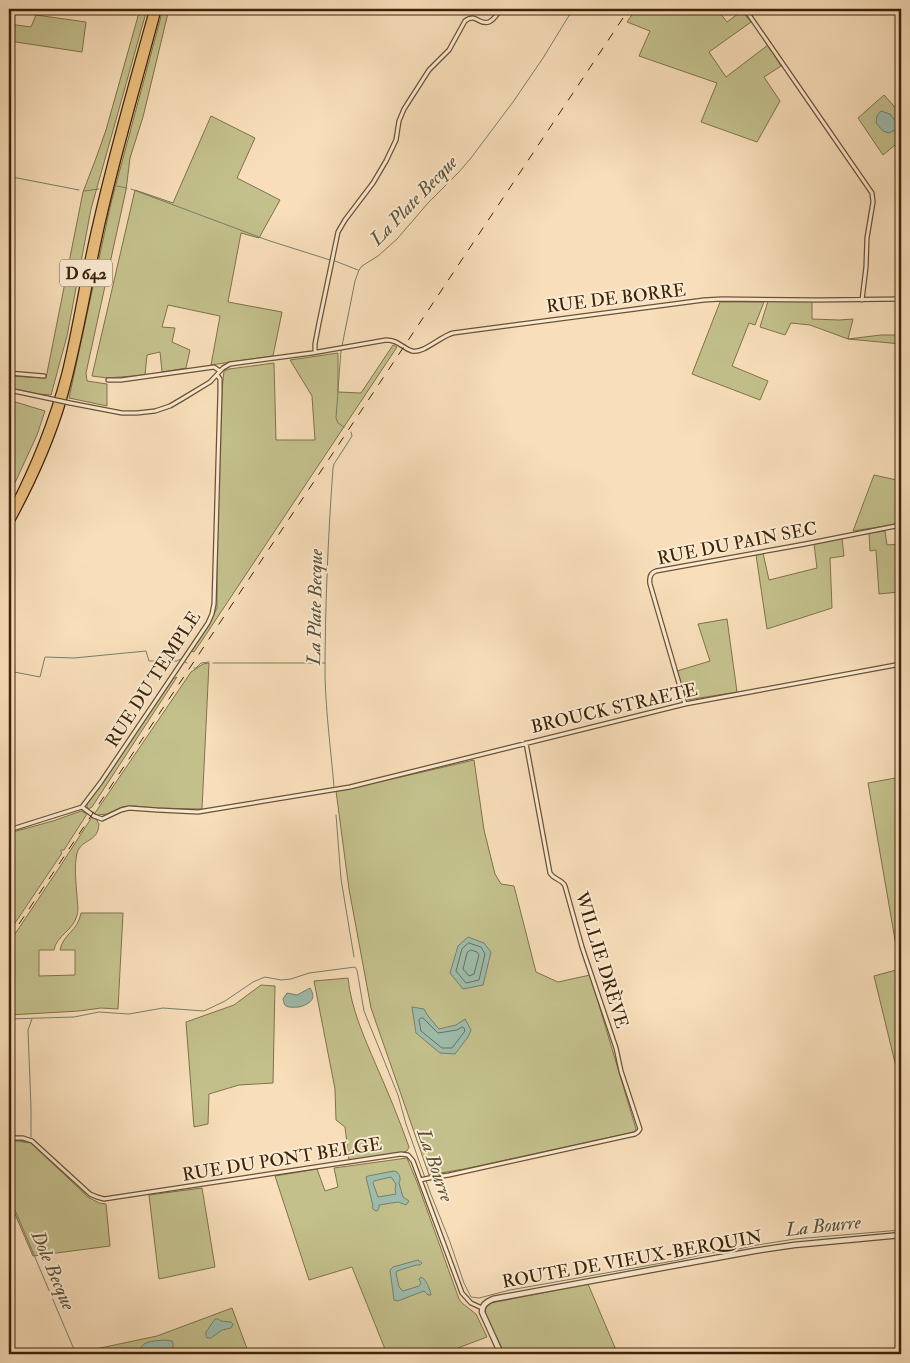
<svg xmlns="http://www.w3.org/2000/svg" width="910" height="1363" font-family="'IM FELL Double Pica',serif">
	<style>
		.green { fill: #c3c08c; stroke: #80724a }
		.water { fill: #9ebcac; stroke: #777f6a; fill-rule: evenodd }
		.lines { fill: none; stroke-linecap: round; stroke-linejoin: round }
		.shore { stroke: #6d705a; stroke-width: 1 }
		.stream { stroke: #777f6a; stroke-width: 1 }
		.minor-casing { stroke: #6b5234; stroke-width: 5.5 }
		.tertiary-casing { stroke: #6b5234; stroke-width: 7 }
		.trunk-casing { stroke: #3c2308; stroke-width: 8 }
		.minor { stroke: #faead2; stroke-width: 3 }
		.tertiary { stroke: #faead2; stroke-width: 4.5 }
		.trunk { stroke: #ecbf7d; stroke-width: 5.5 }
		.rail { stroke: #3c2308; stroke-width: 1; stroke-dasharray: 9 9; stroke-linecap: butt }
		.minor-bridge-casing { stroke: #6b5234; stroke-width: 5.5; stroke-linecap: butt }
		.minor-bridge { stroke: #faead2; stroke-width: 3 }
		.labels { text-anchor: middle; stroke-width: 4; stroke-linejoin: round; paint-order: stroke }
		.shield { fill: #faead2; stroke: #755f45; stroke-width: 1 }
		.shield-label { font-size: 16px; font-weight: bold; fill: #3c2308 }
		.street-label { font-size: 18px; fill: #3c2308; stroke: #faead2 }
		.water-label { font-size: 19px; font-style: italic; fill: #595139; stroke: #faead2 }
	</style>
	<rect width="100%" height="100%" fill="#f8deba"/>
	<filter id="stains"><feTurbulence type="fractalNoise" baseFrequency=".004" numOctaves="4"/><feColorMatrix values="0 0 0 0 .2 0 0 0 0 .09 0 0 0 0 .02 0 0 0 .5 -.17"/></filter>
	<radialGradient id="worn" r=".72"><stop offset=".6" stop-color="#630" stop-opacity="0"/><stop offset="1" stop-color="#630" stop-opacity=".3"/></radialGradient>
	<path class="green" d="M140,9h7l-56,200 -24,127 -16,59 -12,-1 -30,-6v-12l37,2 37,-186 12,-31 11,-31z
		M163,9h6l-26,108 -13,41 -4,32 -40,183 1,8 20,3v22l-38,-8 42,-195z
		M636,9h81l10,13 15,-11 9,11 -42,30 17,25 42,-32 13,21 -17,11 16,24 -23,41 -56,-20 16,-39 -78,-27 11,-25 -23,-9z
		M36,15l50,7 -4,30 -73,-11v-17l22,3z
		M884,95l17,19v26l-18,15 -25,-37z
		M211,116l44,22 -18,40 43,22 -21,38 -18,-5 -13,69 54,10 -9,44 -62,9 9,-49 -52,-11 -6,22 13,1 -3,14 18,8 -4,18 -24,4 -2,-20 -13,3 -2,20 -37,3 -16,-2 43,-186 38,13z
		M768,301h44v18l27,1 14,-1 -5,20 33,-4h20v9l-53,-5 -38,-14 -19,-2 -6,12 -25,-8z
		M720,302h44l-9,23 -6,-2 -17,43 36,15 -8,19 -68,-26z
		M393,345l4,2 -194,292 -9,13 -3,-1 20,-31 6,-12v-79l5,-139 2,-19 5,-2 45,-6 2,77h39l-3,-44 -22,-36 48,-7v39l23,1z
		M9,400l36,11 -8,24 -24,52h-4z
		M874,475l27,6v33l-3,10 -45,7z
		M885,531l2,14 14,-1v78l-2,-30 -20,2 -3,-44 -6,1 -1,-18z
		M842,538l2,18 -14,2 2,50 -65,21 -11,-74 7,-2 6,27 48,-12 -3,-24z
		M727,619l10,73 -50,8 -10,-29 33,-10 -12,-37z
		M209,663l-7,146 -48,-1 -20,-2 -12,1 -15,7 -10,1 -2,-2 96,-141 12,-8z
		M177,677l-85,130 -4,2 -1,-3v-2l85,-125z
		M474,760l10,70 11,44 6,10 13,2 22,86 22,10 32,-7 46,154 -2,3 -170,37 -35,6 -58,-167 -22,-119 -13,-98 65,-14z
		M901,777v293l-4,1 -23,-95 26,-7 -32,-186z
		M81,811l6,3 -23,36h-3v2l1,1 -53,79v-99l44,-12z
		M92,817l4,2 3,5c-1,19 -17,14 -22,29 -3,13 -1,30 0,43 0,6 2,13 0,19 -3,15 -21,21 -23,35h-15v26l36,-1v-25h-15c3,-16 18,-19 21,-37h42l-5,96 -17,-1 -22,3 -70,4v-72l50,-75z
		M348,978c3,30 16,59 28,87 12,27 23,54 33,82l-2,4 -6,2 -52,7 -4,-33 -9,-7 -1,-31 -21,-108z
		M261,985l14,1 -2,97 -34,2 -30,9 -1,30 -14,3 -8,-105 48,-17z
		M9,1140l13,1 9,2 57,54 11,6 7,1 4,42 -77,10 -24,-56z
		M407,1158l10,24 42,117 3,4 14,11 11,23 -45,17h-55l-35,-87 -43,13 -34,-104 42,-7 8,22 13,-4 -4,-19z
		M202,1188l13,79 -56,12 -10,-84z
		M588,1284l28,66 -14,4h-97l-19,-37c-1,-7 -1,-10 5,-14z
		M232,1308l17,46h-171l-1,-1 80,-17z"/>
	<path class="water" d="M881,111l9,3 7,9v6l-8,4 -6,-2 -7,-8 1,-7z
		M468,937l16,6 7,9 -8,33 -20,4 -13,-16 8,-27z
		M310,988c7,11 0,16 -11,19 -4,0 -9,1 -13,-1 -2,-1 -2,-4 -3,-7l4,-6 10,2z
		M412,1007l12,2 4,7 11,13 17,-4 9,-6 6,11 -3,7 -13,17 -15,-1 -24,-20z
		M394,1171l3,1c3,3 4,7 2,11l4,14 6,4 -3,4 -8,-3 -19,3v3l-2,3 -3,-1 -2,-2 1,-2 -7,-29 2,-1zM391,1177l5,7 -1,5 1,5 -18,3 -5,-14 1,-2z
		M418,1260l4,3 -2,2h-4l-19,6 -1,2 3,14 4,4 16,-5 2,-3 -2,-4 2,-2c5,2 9,12 10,18h-3l-4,-4 -26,10 -4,-1 -4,-30 3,-3z
		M215,1319h3l3,2 10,1 2,2 -2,4 -9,2 -11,8h-4l-1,-2v-4z
		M165,1340l7,1 1,2v5c-10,4 -23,8 -33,2 2,-10 17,-9 25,-10z"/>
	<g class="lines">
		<path class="shore" d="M469,943l12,4 4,7 -6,26 -13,3 -10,-12 6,-22z
			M471,950l6,2 2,3 -5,19 -5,2 -6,-7 4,-16z
			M421,1018h2l15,15 19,-3 5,-3 2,1 1,3 -13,17h-10l-21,-17 -2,-11z"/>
		<path class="stream" d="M9,179l3,-2 67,13
			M117,186l10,2
			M131,189l136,51 63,20
			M84,191l15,-2
			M335,261l23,9
			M342,346l13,-65 4,-11 3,-4 16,-10 19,-17 31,-36 30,-30 13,-15 42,-56 30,-44 30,-49
			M341,350l-5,68 2,5 6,4
			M185,662l2,1
			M213,663h112
			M194,668h2l5,-5 8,-1
			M9,671l31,6 5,-20 29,1 72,-7 3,10h28l4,-2
			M334,787c-3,-36 -8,-73 -9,-110 0,-70 3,-140 8,-209l1,-4 18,-28 -1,-4
			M336,815l5,64 13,78
			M9,1019l65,-2 25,-5 30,2 34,-6 41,3 21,-10 28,-19 12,-5 16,3 10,-1 18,-6 46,-6 2,3 7,41 34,84 8,29 24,68 20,50 14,41 7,14 8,1 31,-8 169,-30 30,-7 30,-4 12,-3 44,-7 106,-9
			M31,1137v-29l-3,-78 4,-11
			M9,1142l9,-1 10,2
			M9,1196l67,158"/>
		<g class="minor-casing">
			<path id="minor" d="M745,9l127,184 1,9 -6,36 -1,29 -4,33
				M315,352v-8l4,-21 19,-91 7,-12 28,-37 13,-22 10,-21 3,-19 5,-12 25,-39 20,-20 16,-29c11,-9 14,5 24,1 5,-2 9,-9 12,-13
				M9,373l35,3
				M108,380h13l93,-13 6,4
				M9,390l38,8
				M70,403l52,10h15l18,-2 15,-5 12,-7 28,-17 13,-14 7,-4 82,-11 74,-13c13,0 16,8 26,11 11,3 29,-15 41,-18l251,-33 18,-1 97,1 82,-1
				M685,704l-35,-120c-1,-6 0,-11 6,-13l149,-27 96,-19
				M82,807l12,9 8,3 19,-9 8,-2 28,2 41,2 152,-25 335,-83 216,-40
				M82,807l19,-25 107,-159 4,-9 2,-10 6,-212v-13l-3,-4
				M9,830l73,-23
				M9,1138h14l9,3 58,53 7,3 7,2 297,-45 7,1 5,6 49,132 9,10 11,5
				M420,1180l9,-2 20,-3 186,-41 3,-2 2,-3 -19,-58 -5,-23 -34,-101 -17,-61c-3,-7 -11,-6 -15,-13l-24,-130"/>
		</g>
		<g class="tertiary-casing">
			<path id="tertiary" d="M501,1354l-19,-42c0,-7 4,-10 11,-13l261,-48 40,-6 107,-10"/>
		</g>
		<g class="trunk-casing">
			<path id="trunk" d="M9,515c24,-45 43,-92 56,-141 12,-49 19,-99 31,-149 16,-72 37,-144 57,-216
				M9,525c22,-40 41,-81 54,-125 17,-60 26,-122 40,-182 16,-70 37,-140 55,-209"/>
		</g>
		<use href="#minor" class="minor"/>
		<use href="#tertiary" class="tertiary"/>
		<use href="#trunk" class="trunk"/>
		<path class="rail" d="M9,939l620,-930"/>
		<g class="minor-bridge-casing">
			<path id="minor-bridge" d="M47,398l23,5"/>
		</g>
		<use href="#minor-bridge" class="minor-bridge"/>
	</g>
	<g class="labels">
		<rect class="shield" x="60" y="259.5" width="52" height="27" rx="4"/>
		<g class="shield-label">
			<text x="86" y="279">D 642</text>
		</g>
		<g class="street-label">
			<text transform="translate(616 298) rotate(-7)" y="6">RUE DE BORRE</text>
			<text transform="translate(737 543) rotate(-11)" y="6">RUE DU PAIN SEC</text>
			<text transform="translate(153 679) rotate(-57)" y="6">RUE DU TEMPLE</text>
			<text transform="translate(614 708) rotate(-13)" y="6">BROUCK STRAETE</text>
			<text transform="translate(602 960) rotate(73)" y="6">WILLIE DRÈVE</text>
			<text transform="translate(282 1159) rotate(-9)" y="6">RUE DU PONT BELGE</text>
			<text transform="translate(632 1259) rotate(-10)" y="6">ROUTE DE VIEUX-BERQUIN</text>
		</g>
		<g class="water-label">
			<text transform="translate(413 200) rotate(-46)" y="7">La Plate Becque</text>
			<text transform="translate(314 607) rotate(-89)" y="7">La Plate Becque</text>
			<text transform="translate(436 1165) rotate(71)" y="7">La Bourre</text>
			<text transform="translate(823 1225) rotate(-6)" y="7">La Bourre</text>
			<text transform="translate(54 1270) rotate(67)" y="7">Dole Becque</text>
		</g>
	</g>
	<rect width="910" height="1363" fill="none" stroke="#f8deba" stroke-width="30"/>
	<rect x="10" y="10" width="890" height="1343" fill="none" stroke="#3c2308" stroke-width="2.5"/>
	<rect x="15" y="15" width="880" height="1333" fill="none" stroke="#3c2308"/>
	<rect width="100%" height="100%" filter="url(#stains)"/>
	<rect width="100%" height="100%" fill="url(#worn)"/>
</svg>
